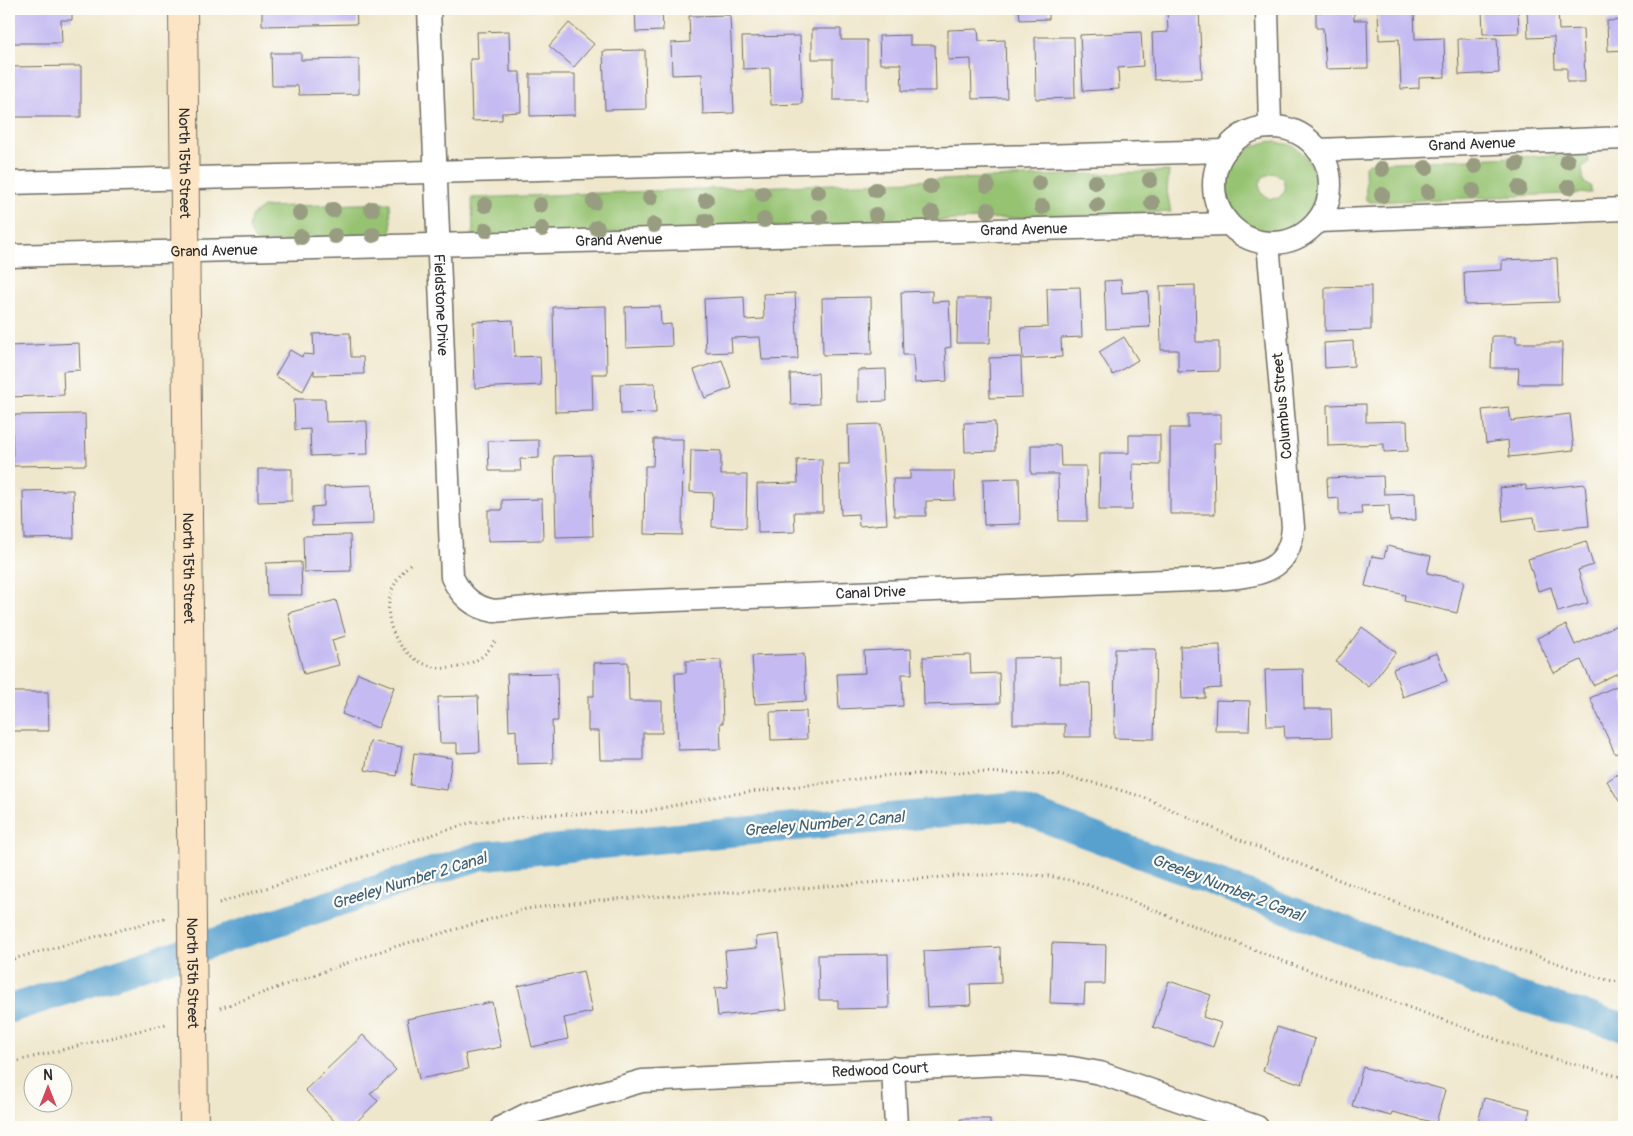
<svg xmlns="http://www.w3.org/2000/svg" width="1633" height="1136" font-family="Pangolin,sans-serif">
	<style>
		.green { fill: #95c371; stroke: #60774e; fill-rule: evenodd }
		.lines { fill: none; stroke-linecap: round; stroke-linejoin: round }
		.canal { stroke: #58a1cf; stroke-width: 29 }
		.building { fill: #c5bbf2 }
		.street-casing { stroke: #706d63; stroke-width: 25 }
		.secondary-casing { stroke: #706d63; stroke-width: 30 }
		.path { stroke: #706d63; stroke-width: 3; stroke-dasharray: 1 4; stroke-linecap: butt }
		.street { stroke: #fff; stroke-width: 22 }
		.secondary { stroke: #fce5c4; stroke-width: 28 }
		.tree { fill: #989d81 }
		.labels { text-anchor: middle; stroke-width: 4.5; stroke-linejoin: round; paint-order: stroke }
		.street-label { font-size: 15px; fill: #2b2b2b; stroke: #fdfcf7 }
		.water-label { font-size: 16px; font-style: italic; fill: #3f6075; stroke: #fdfcf7 }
	</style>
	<rect width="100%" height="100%" fill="#fdfcf7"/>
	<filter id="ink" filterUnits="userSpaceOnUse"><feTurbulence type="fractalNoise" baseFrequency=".02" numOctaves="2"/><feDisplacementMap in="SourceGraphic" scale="10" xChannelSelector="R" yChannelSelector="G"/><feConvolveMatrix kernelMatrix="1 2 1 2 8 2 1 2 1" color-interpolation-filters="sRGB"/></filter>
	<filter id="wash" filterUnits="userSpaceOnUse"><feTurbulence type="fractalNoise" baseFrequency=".0096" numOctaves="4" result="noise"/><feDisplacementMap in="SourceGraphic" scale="20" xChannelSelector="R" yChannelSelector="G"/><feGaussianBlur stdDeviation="1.12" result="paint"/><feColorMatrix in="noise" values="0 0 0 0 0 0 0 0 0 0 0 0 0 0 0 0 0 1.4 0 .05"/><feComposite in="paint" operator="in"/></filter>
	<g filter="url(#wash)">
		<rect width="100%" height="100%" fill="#efe7cc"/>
		<path class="green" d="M1271,141c6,2 14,2 19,4 23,10 30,36 23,58 -4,11 -14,19 -24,24 -58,24 -95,-70 -18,-86zM1273,173l10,5 2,12 -6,8 -9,1 -8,-5 -3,-9 4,-8z
			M1588,154l1,9 -7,4 2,16 7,3v7l-221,9 -4,-2 -1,-34 5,-3z
			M1169,171l-2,20 4,21 -698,26 -1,-40z
			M390,203l2,38 -136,1 -7,-13 2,-13 12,-9z"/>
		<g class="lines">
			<path class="canal" d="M9,1009l471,-153 532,-50 506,190 106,31"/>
		</g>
		<g id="blocks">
			<path class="building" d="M9,9h63v11h-11l1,23h-53z
				M262,9h94l1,15 -95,2z
				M635,9h27l1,22 -27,1z
				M1019,9h30v10l-29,1z
				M1167,9h32l3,69 -48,2 -2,-47 16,-1z
				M1322,9h32v11h13l1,48 -42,1 -3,-41h-7v-16h6z
				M1378,9h36l1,30 29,-1 1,39 -26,1v10l-18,1 -2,-50 -20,1z
				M1482,9h36l1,24 -36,1z
				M1527,9h31l1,21 24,-1 2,53h-18v-14h-12l-1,-31 -26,1z
				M730,15l4,98 -31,1 -1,-40 -30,1 -1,-32 19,-1 -1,-26z
				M1624,20v30l-16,1 -1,-30z
				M569,23l25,21 -20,23 -25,-21z
				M812,29h29v11h26v60h-34v-41h-21z
				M978,29l1,12 26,-1 2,58 -35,1 -1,-40 -23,1v-30z
				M509,31l1,41h10l1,40 -19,1v7l-30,1 -2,-62h8l-1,-27z
				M1141,32l2,34 -25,2 1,21 -36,2 -3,-56z
				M910,35v10h25l1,46h-34l-1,-27h-21l-1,-28z
				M800,36l2,68 -31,1 -1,-37 -27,1 -1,-32z
				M1035,37h39l1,61 -39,1z
				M1497,38l2,35 -40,2 -1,-36z
				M645,50l1,59 -41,1 -2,-59z
				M271,53h30v7l58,-1v35l-60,1 -1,-9h-26z
				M81,66v51h-71l-1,-50z
				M530,74h45v41l-45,1z
				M1557,258l2,44 -94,3 -1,-33 38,-2v-10z
				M1121,280l1,13 26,-2 2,36 -44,2 -2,-48z
				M1195,285l1,57h23v29l-41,1v-22h-17l-1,-64z
				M1371,286v44l-46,1v-44z
				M1080,287l2,50 -21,1 1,19 -39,2 -2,-31 27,-1 -1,-39z
				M932,291v11l17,-1 2,46 -6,1 2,33 -32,2 -2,-28h-10l-2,-63z
				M795,293l3,66 -36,1 -2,-23 -29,1 1,14 -26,1 -2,-54 40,-2 1,23 19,-1 -1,-25z
				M871,297l1,57 -49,1 -1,-57z
				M958,298h33l-1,45h-33z
				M606,306l1,68h-15l1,37 -38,1 -2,-105z
				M660,306l1,19 10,-1 1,22 -46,2 -1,-41z
				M513,320l2,37 25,-1 1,29 -66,3 -2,-66z
				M350,333l1,24h12l1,17 -50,1v-5l-11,21 -28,-15 15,-26 12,7 1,-3 11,1 -1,-21z
				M1492,336h24v7h46l-1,41h-43l1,-16h-28z
				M1124,337l14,23 -25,15 -14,-23z
				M1353,341l1,25 -29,2 -1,-25z
				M79,343l1,27 -17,1 1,24 -55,2v-51z
				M1021,357l1,40 -32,1 -1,-40z
				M722,360l10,28 -27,10 -11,-28z
				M886,369l1,32 -29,1v-32z
				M818,373l1,31 -28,1 -1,-31z
				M655,383l1,30 -35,1 -1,-30z
				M294,399h31l1,23 41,-1 1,33 -57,2 -1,-27 -15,1z
				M1366,404v18l41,-1 1,30 -24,1v-8l-56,2 -1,-41z
				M1509,407l2,14 59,-7 4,36 -65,7 -1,-17 -22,3 -4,-33z
				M85,414l1,51 -73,1 -1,-51z
				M1188,414h33v29h-7l1,71h-45v-86h18z
				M995,422l1,29 -31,1 -1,-29z
				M881,424l6,100 -28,2 -1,-12 -17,1 -2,-51h10l-1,-39z
				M1129,435h31v30l-27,-1 -1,46h-33l1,-57h29z
				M654,439h29l-1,96 -38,-1 1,-68h8z
				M539,440v18l-19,1 1,12h-32l-1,-30z
				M1031,445h29l1,21h25l1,55h-28l-1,-47h-27z
				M691,450l30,1v24h26l-1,53 -34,-1 1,-34 -23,-1z
				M591,455l2,81 -37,1 -2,-81z
				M822,459l1,53h-29l1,20 -37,1 -1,-49 41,-1 -1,-23z
				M258,469h34v32l-34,1z
				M910,471h44l1,29 -29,1v15h-32l-1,-37h17z
				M1383,476l1,18 31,-1 1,27 -26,1 -1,-16 -28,1 1,8 -23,1v-17l-11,1 -1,-21z
				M1019,478l1,46 -36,1 -1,-46z
				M1585,484l4,42 -53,5 -2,-14 -31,4 -3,-33 26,-3v5z
				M372,485l1,39 -61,2v-19l12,-1v-19z
				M73,490l1,48 -50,1 -1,-48z
				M542,499l1,41 -55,1v-31h14v-10z
				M350,535l1,36 -47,1 -1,-36z
				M1586,541l7,24 -15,5 10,33 -30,9 -7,-25 -13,4 -10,-32z
				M1387,546l44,10 -4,17 37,8 -7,32 -53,-12 1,-6 -40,-9 7,-30 12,2z
				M301,562l1,33h-35l-1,-32z
				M336,600l10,36 -14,4 7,25 -35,9 -16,-61z
				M1619,624l5,11v35l-31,15 -12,-25 -27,13 -17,-35 29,-13 9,20z
				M1362,627l34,25 -27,35 -33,-25z
				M1220,645l1,43 -16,1v9l-23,1 -2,-53z
				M911,649l1,25h-10l1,32 -64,3 -2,-35 28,-1 -1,-22z
				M1115,649h41l-2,90 -40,-1z
				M1437,653l10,28 -44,16 -10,-28z
				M804,654l2,47 -51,3 -3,-48z
				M970,655l1,19 28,-1 1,30 -76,2 -1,-48z
				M1060,657v26h30l1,54h-26v-13h-52v-66z
				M721,660l2,63h-3l1,26 -43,1 -3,-77h11v-12z
				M628,662l1,39h33v32h-19v27h-43l-1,-29h-11v-35h6v-33z
				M1303,669l1,40h27l1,28 -47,1 -1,-12h-17l-2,-56z
				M358,673l36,14 -16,41 -36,-14z
				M557,673l1,48h-6l1,42 -36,1 -1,-34 -7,1 -2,-57z
				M1621,684l3,6v59l-9,5 -25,-56z
				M9,692h39l1,39h-40z
				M478,696l2,56 -23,1v-10h-17l-2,-46z
				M1216,700l34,1 -1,30h-34z
				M806,711l1,28 -36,1 -1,-28z
				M370,741l32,6 -5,29 -32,-6z
				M414,753l38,5 -5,32 -37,-5z
				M1624,770v28l-5,3 -12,-20z
				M779,934l8,75 -69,7 -3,-28 13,-1 -3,-36 32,-3 -1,-11z
				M1052,943l54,2 -1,39h-20l-1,20 -34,-1z
				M1000,947l1,36 -31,1 1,21 -44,2 -3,-56z
				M888,954l1,54 -51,1v-9h-19l-1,-45z
				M583,971l9,41 -28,6 4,21 -36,8 -14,-61z
				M1169,981l42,14 -8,22 18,6 -8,24 -60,-20z
				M492,1002l9,45 -36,7 3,15 -49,10 -12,-60z
				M1277,1027l38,12 -13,45 -39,-13z
				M363,1035l33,35 -26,24 8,7 -27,26h-11l-35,-37z
				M1363,1067l82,23 -9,33 -44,-11 -1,4 -39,-10z
				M1484,1098l46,11 -4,18h-49z
				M960,1119h30v8h-29z"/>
		</g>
	</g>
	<g filter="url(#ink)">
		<use href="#blocks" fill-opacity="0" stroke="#706d63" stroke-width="1"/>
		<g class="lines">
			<g class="street-casing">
				<g id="street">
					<path id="s1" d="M429,9l23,568c9,19 21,30 42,34l78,-7 646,-25c38,-4 72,-5 75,-52l-25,-284"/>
					<path d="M1267,9l3,118"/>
					<circle cx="1272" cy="185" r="58"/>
					<path id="s2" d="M1318,150l306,-12"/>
					<path d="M9,183l1216,-32"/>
					<path d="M1318,221l306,-12"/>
					<path id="s3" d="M9,256l1219,-32"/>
					<path d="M893,1068l3,59"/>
					<path id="s4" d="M502,1127l28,-14 112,-32 360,-17 70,4 28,5 157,54"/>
				</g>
			</g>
			<g class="secondary-casing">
				<g id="secondary">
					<path id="s5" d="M183,9l11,1118"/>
				</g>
			</g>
			<path class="path" d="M410,564c-56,53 8,133 70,94 6,-4 11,-11 16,-17
				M219,903l250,-80 71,-8 102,-3 83,-17 166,-20 88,-3 79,3 45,10 40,12 85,38 136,55 147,57 92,32 21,4
				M9,960l156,-42
				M220,1008l167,-59 139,-40 73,-9 203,-12 154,-12 50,-2 43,2 33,7 31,11 170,67 250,92 91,25
				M9,1063l157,-39"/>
			<use href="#street" class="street"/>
			<use href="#secondary" class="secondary"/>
		</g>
		<g class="tree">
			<circle cx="1567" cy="161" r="8"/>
			<circle cx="1517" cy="164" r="8"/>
			<circle cx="1475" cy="166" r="8"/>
			<circle cx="1426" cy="168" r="8"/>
			<circle cx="1382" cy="169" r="8"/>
			<circle cx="1150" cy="180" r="8"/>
			<circle cx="1095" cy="182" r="8"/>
			<circle cx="1039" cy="183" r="8"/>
			<circle cx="987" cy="185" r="8"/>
			<circle cx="930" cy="187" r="8"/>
			<circle cx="1569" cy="187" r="8"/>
			<circle cx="1519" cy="188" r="8"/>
			<circle cx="876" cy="190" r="8"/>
			<circle cx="1473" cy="191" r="8"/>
			<circle cx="818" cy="192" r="8"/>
			<circle cx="1428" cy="192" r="8"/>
			<circle cx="763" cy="194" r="8"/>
			<circle cx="1382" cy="195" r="8"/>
			<circle cx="650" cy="198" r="8"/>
			<circle cx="706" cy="200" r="8"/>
			<circle cx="594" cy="202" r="8"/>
			<circle cx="1152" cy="203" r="8"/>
			<circle cx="485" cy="205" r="8"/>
			<circle cx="540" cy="205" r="8"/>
			<circle cx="1097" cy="205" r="8"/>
			<circle cx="1042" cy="207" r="8"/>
			<circle cx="372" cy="209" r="8"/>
			<circle cx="333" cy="210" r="8"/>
			<circle cx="988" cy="210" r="8"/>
			<circle cx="300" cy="213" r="8"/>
			<circle cx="932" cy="213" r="8"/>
			<circle cx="876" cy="215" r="8"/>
			<circle cx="820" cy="217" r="8"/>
			<circle cx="764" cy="220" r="8"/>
			<circle cx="706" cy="221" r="8"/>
			<circle cx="654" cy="225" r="8"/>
			<circle cx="597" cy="228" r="8"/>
			<circle cx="542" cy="229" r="8"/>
			<circle cx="486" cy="230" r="8"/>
			<circle cx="373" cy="235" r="8"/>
			<circle cx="335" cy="236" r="8"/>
			<circle cx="301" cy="237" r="8"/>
		</g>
	</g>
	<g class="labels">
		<g class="street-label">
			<text dy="5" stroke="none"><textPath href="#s2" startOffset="154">Grand Avenue</textPath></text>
			<text dy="5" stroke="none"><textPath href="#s5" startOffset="154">North 15th Street</textPath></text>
			<text dy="5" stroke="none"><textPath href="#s3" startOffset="1015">Grand Avenue</textPath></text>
			<text dy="5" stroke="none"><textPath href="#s3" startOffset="610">Grand Avenue</textPath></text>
			<text dy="5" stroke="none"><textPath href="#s3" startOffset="205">Grand Avenue</textPath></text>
			<text dy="5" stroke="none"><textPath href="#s1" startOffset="296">Fieldstone Drive</textPath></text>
			<text transform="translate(1282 406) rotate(-95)" y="5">Columbus Street</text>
			<text dy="5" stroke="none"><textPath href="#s5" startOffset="559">North 15th Street</textPath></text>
			<text dy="5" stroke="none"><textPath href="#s1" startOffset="1002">Canal Drive</textPath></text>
			<text dy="5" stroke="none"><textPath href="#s5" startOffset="964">North 15th Street</textPath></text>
			<text dy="5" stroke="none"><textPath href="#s4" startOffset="386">Redwood Court</textPath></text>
		</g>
		<g class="water-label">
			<text transform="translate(824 823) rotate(-5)" y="6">Greeley Number 2 Canal</text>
			<text transform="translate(409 880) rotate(-17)" y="6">Greeley Number 2 Canal</text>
			<text transform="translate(1228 887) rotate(21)" y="6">Greeley Number 2 Canal</text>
		</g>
	</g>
	<rect width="1633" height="1136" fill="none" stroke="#fdfcf7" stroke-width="30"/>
	<g transform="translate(48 1088)"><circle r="24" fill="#fdfcf7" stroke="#a9a8a5"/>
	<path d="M0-4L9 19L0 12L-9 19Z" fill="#d1495b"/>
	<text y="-8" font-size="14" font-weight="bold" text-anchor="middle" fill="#2b2b2b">N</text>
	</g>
</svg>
